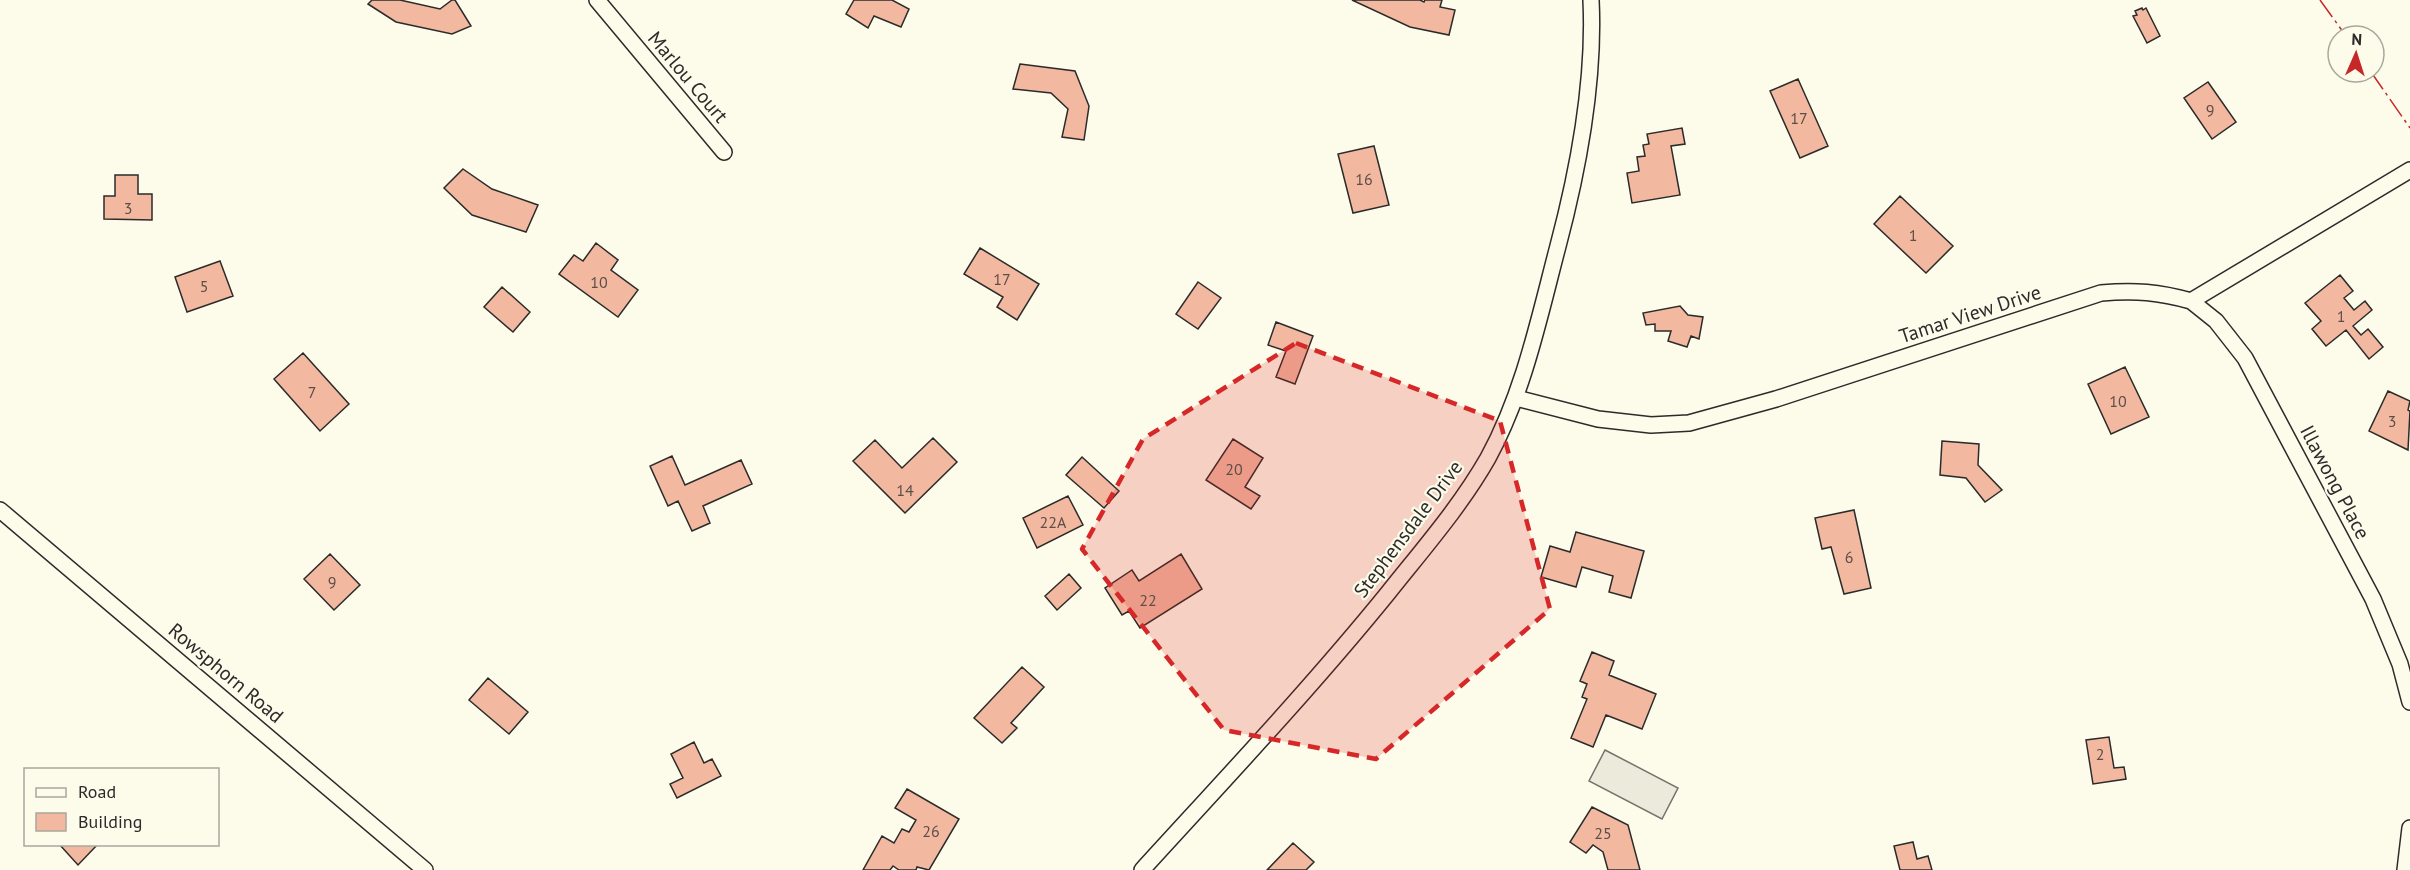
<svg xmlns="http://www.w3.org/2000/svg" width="2410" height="870" font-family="'PT Sans',sans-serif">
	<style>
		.green { fill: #ecebdb; stroke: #74746e; stroke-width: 1.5 }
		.building { fill: #f2b8a0; stroke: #2b2b2b; stroke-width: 1.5 }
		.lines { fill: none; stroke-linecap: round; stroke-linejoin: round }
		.street-casing { stroke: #2b2b2b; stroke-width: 18 }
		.street { stroke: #fdfbea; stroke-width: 15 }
		.power { stroke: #c62828; stroke-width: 1.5; stroke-dasharray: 21 4.5 3 4.5; stroke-linecap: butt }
		.marked { fill: #d62828; fill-opacity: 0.2; stroke: #d62828; stroke-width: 4.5; stroke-dasharray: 12 8; stroke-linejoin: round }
		.labels { text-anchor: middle; stroke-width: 4.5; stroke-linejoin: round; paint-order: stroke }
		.number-label { font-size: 16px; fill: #5d4e48 }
		.street-label { font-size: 20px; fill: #2b2b2b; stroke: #fdfbea }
	</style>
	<rect width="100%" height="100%" fill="#fdfbea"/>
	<path class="green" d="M1605,750l73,38 -16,31 -73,-38z"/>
	<path class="building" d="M372,0h28l40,9 12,-9h3l16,26 -19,8 -56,-12 -28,-18z
		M854,0h38l17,9 -8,18 -27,-11 -6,12 -22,-14z
		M1352,0h68l4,2 1,-2h17l-2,7 15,3 -6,25 -39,-8z
		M2142,8l1,2 3,-2 14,28 -13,7 -14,-27 4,-1 -2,-4z
		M1020,64l55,7 14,35 -5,34 -22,-3 6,-28 -17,-16 -38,-4z
		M1798,79l30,67 -28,12 -30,-67z
		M2208,82l28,40 -24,17 -28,-41z
		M1682,128l3,16 -14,2 9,49 -48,8 -5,-30 12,-2 -2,-14 8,-1 -2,-11 6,-1 -2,-10z
		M1374,146l15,59 -36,8 -15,-59z
		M463,169l29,20 46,16 -12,27 -54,-17 -28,-27z
		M115,175h23v19h14v26l-48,-1v-23h11z
		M1900,196l53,50 -27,27 -52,-49z
		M596,243l22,17 -7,10 27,20 -20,27 -59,-43 15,-19 9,6z
		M980,248l59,36 -22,36 -20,-13 6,-10 -39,-23z
		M220,261l13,35 -46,16 -12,-35z
		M2340,275l13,16 -9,7 10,12 11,-9 7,9 -19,16 8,9 7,-6 15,18 -14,12 -23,-29 -20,16 -14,-17 9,-8 -16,-18z
		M1198,282l23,16 -23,31 -22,-15z
		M502,287l28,25 -17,20 -29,-25z
		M1680,306l8,9 15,2 -4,22 -8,-3 -4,11 -19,-6 3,-10h-16v-7l-9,1 -3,-12z
		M1276,322l37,14 -18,48 -19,-7 10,-26 -18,-6z
		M303,353l46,51 -29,27 -46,-52z
		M2125,367l24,50 -38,17 -23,-50z
		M2388,391l22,10 -2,9 2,1 -2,39 -39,-19z
		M933,438l24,24 -52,51 -52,-52 22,-21 27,28z
		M1233,439l30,19 -18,29 15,9 -9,13 -45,-29z
		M1942,441l37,3 -1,21 24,25 -17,12 -19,-24 -26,-3z
		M672,456l13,29 56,-25 11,24 -49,22 7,17 -18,8 -14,-30 -10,5 -18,-40z
		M1082,457l37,34 -15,17 -38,-33z
		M1068,496l15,29 -46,23 -14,-30z
		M1854,510l17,78 -27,6 -13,-47 -9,2 -7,-31z
		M1576,532l68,19 -13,47 -22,-6 4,-16 -31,-9 -6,20 -35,-10 9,-31 20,6z
		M330,554l30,31 -26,25 -30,-31z
		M1181,554l21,35 -62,39 -11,-17 -7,4 -17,-27 27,-18 7,11z
		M1069,574l12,14 -24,22 -12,-14z
		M1592,652l22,9 -5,14 47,19 -14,35 -36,-14 -13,32 -22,-9 16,-39 -5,-2 5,-13 -7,-3z
		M1022,667l22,20 -33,36 6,5 -15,15 -28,-25z
		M488,678l40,34 -19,22 -40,-34z
		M2109,737l5,31 10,-1 2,12 -33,5 -7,-44z
		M694,742l10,21 8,-4 9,17 -44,22 -7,-14 13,-6 -12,-24z
		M907,789l52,30 -30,51 -12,-3 -1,3h-17l-6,-4 -3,4h-27l19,-34 12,7 8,-14 7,3 7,-12 -21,-12z
		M1592,807l36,18 12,45h-32l-5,-18 -10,-7 -7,8 -16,-11z
		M1913,842l4,17 11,-3 4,14h-32l-6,-24z
		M1293,843l21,19 -8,8h-39z
		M59,844h39l-20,21z"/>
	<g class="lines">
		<g class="street-casing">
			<path id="street" d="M597,0l127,152
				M2191,301l25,20 29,37 128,241 27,65 10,38
				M1516,398l82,21 53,6 38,-2 87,-24 325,-106c34,-3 58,-1 90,8l219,-131
				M0,510l425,360
				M1142,870c83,-91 168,-181 246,-277 35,-44 72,-86 100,-135 36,-66 51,-140 70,-212 21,-79 37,-164 33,-246
				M2405,870l5,-42"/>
		</g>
		<use href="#street" class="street"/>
		<path class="power" d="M2320,0l26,36
			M2371,72l39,56"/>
	</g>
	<path class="marked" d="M1296,343l204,78 50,188 -174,150 -152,-29 -142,-181 61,-110z"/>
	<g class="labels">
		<g class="number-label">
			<text x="2210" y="116">9</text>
			<text x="1799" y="124">17</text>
			<text x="1364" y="185">16</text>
			<text x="128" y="214">3</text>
			<text x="1913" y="241">1</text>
			<text x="1002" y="285">17</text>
			<text x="599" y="288">10</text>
			<text x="204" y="292">5</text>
			<text x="2341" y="322">1</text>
			<text x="312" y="398">7</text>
			<text x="2118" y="407">10</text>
			<text x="2392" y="427">3</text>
			<text x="1234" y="475">20</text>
			<text x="905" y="496">14</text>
			<text x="1053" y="528">22A</text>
			<text x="1849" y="563">6</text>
			<text x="332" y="588">9</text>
			<text x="1148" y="606">22</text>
			<text x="2100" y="760">2</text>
			<text x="931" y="837">26</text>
			<text x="1603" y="839">25</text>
		</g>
		<g class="street-label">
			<text transform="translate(688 77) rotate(50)" y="7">Marlou Court</text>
			<text transform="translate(1970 314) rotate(-18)" y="7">Tamar View Drive</text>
			<text transform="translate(2335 482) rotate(62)" y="7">Illawong Place</text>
			<text transform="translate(1408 529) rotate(-53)" y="7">Stephensdale Drive</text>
			<text transform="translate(226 673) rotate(40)" y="7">Rowsphorn Road</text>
		</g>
	</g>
	<rect x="24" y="768" width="195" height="78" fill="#fdfbea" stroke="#a9a89e" stroke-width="1.5"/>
	<rect x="36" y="788" width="30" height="9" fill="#fdfbea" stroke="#a9a89e" stroke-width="1.5"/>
	<text x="78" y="798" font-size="18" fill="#2b2b2b">Road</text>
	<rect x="36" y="813" width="30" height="18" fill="#f2b8a0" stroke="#a9a89e" stroke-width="1.5"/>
	<text x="78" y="828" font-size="18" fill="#2b2b2b">Building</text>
	<g transform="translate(2356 54) rotate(3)"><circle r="28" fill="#fdfbea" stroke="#a9a89e" stroke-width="1.5"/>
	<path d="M0-4.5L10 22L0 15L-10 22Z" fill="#c62828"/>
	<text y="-9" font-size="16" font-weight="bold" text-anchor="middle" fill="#2b2b2b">N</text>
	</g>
</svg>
